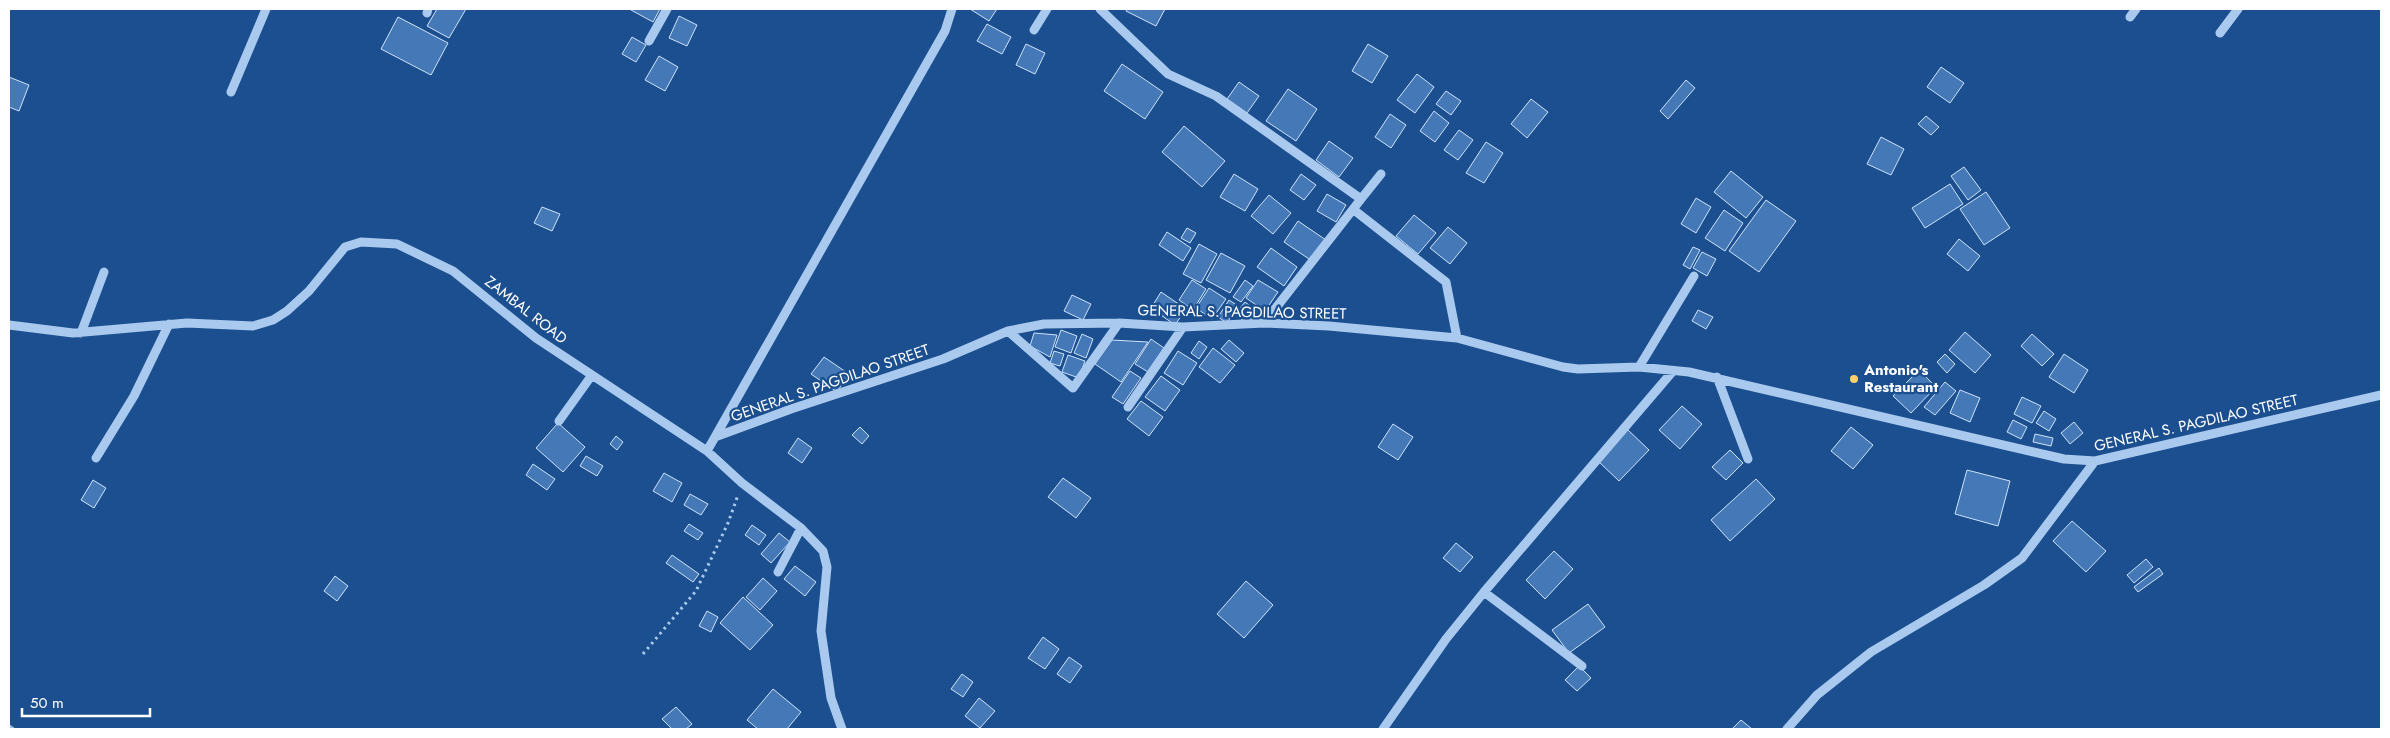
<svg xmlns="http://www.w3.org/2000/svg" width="2390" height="738" font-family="Jost,sans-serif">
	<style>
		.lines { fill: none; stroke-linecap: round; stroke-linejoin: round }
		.stream { stroke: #9cc4f0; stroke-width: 5 }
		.building { fill: #4478b7; stroke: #cfe3fa }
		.path { stroke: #a9c9ee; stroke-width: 3; stroke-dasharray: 2.5 4; stroke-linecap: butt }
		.minor { stroke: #a9c9ee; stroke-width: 9 }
		.poi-dot { fill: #ffd166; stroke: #1b4f8f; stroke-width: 2 }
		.labels { text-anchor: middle; stroke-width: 4.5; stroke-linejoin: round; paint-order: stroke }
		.street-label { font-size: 15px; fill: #fff; stroke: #1b4f8f }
		.poi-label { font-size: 15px; font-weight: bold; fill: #fff; stroke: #1b4f8f; text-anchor: start }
	</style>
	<rect width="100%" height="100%" fill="#1b4f8f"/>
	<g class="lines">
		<path class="stream" d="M9,727l3,2"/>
	</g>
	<path class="building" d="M437,9h29l-17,29 -22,-12z
		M632,9h28l-7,13 -22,-12z
		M970,9h27l-8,12z
		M1127,9h38l-9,17 -30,-15z
		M679,16l18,9 -10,21 -18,-8z
		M398,17l50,26 -17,32 -50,-26z
		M987,24l24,13 -9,17 -25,-13z
		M632,37l14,8 -10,17 -14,-8z
		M1026,44l19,9 -10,21 -19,-9z
		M1368,44l20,12 -16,27 -20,-12z
		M659,56l19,11 -13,24 -20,-11z
		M1122,64l41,28 -18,27 -41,-28z
		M1941,67l23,16 -14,20 -23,-16z
		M1417,74l17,13 -19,26 -18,-13z
		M9,77l20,8 -10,26 -10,-4z
		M1686,80l9,8 -27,31 -8,-8z
		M1239,82l20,14 -12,17 -20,-14z
		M1288,89l29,20 -21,32 -30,-20z
		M1446,91l15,10 -10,14 -15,-11z
		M1531,99l17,13 -21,26 -16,-14z
		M1434,111l15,12 -14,19 -15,-11z
		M1390,114l16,11 -15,23 -16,-11z
		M1926,116l13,11 -8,8 -13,-11z
		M1184,126l41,35 -23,26 -40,-35z
		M1459,130l14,10 -15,20 -14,-10z
		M1881,137l23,12 -13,26 -24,-11z
		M1329,141l24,17 -14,19 -23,-17z
		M1486,142l17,11 -19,30 -18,-10z
		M1964,167l17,23 -13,10 -17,-24z
		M1731,171l32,26 -17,21 -32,-26z
		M1234,174l24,15 -13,22 -25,-14z
		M1301,174l15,11 -12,15 -14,-10z
		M1950,184l13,20 -38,24 -13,-20z
		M1986,192l24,36 -26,17 -24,-36z
		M1327,194l19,11 -10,17 -19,-11z
		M1269,195l22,18 -18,21 -22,-18z
		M1696,198l15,9 -15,26 -15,-9z
		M1766,200l30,21 -37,51 -30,-21z
		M542,207l18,7 -8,17 -18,-8z
		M1724,210l19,13 -18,28 -20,-13z
		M1414,215l22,18 -18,21 -22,-18z
		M1298,221l28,19 -14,21 -28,-19z
		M1448,227l19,16 -17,21 -20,-16z
		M1187,228l9,5 -6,10 -9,-5z
		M1167,232l24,16 -8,13 -24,-16z
		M1959,239l21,17 -12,15 -21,-17z
		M1199,244l18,10 -16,29 -18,-9z
		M1693,247l7,3 -10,19 -7,-4z
		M1271,248l26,19 -13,19 -27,-19z
		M1702,252l14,7 -9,17 -14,-8z
		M1221,253l24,13 -15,27 -24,-13z
		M1192,280l14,9 -13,21 -14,-10z
		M1245,280l8,6 -12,16 -8,-5z
		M1258,280l20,12 -13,19 -19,-13z
		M1209,288l17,11 -14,20 -16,-11z
		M1161,292l25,17 -11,16 -24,-17z
		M1072,295l19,9 -8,16 -19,-9z
		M1229,300l9,6 -11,17 -9,-6z
		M1245,302l12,9 -10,13 -12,-10z
		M1698,310l15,7 -7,12 -14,-8z
		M1061,330l16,6 -6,17 -16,-6z
		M1965,332l26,23 -16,18 -26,-23z
		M1034,333l23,2 -7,22 -20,-11z
		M1082,334l11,5 -7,19 -12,-5z
		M2032,334l22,20 -12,12 -21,-20z
		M1151,339l13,9 -16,24 -13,-8z
		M1112,340l36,2 -27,40 -26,-18z
		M1229,340l15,13 -8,9 -15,-13z
		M1199,341l8,6 -8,12 -8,-6z
		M1213,348l22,17 -15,18 -21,-16z
		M1054,351l10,3 -4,12 -10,-3z
		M1178,351l19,12 -14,22 -19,-12z
		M1945,354l10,10 -8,9 -10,-11z
		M2064,354l24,16 -14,23 -25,-16z
		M1068,355l17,6 -6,17 -17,-6z
		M824,357l25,17 -12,18 -26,-18z
		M1919,370l17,17 -25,26 -18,-17z
		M1130,371l11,7 -18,26 -11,-7z
		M1161,376l19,14 -15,21 -20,-14z
		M1945,382l11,9 -21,24 -11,-8z
		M1960,390l20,8 -10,24 -20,-9z
		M2022,397l19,9 -9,17 -18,-9z
		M1141,401l22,16 -14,19 -22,-17z
		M1682,406l20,18 -22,25 -21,-19z
		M2044,411l12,8 -7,12 -13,-8z
		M2013,420l14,7 -6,12 -14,-7z
		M2074,422l9,11 -13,11 -9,-11z
		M558,423l27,24 -22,25 -27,-24z
		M1393,424l20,13 -15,23 -20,-13z
		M860,427l9,9 -7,8 -10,-9z
		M1851,427l22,18 -20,24 -22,-18z
		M1628,430l21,20 -30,31 -21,-20z
		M2035,434l18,4 -2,8 -18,-4z
		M616,436l7,6 -6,8 -7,-6z
		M798,438l14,10 -10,15 -14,-10z
		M1730,450l13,13 -17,17 -14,-13z
		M586,456l17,10 -6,10 -17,-10z
		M533,464l22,15 -8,11 -21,-15z
		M1967,470l43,11 -12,45 -43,-12z
		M664,473l18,10 -10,19 -19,-11z
		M1063,478l28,20 -15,20 -28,-21z
		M1756,479l19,20 -45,42 -19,-21z
		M93,480l13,8 -12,20 -13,-8z
		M690,494l18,10 -7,11 -17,-10z
		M2072,521l34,30 -20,21 -33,-31z
		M689,524l14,9 -5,7 -14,-9z
		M752,525l14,10 -7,10 -14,-10z
		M779,533l11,9 -19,21 -10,-9z
		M1456,543l17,14 -13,15 -17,-14z
		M1554,551l19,18 -28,30 -19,-19z
		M672,555l27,19 -6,8 -27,-19z
		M2146,559l7,8 -19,16 -7,-8z
		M795,566l21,16 -11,14 -21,-17z
		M2159,568l4,6 -25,18 -4,-5z
		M335,576l13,10 -11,15 -13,-10z
		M763,578l14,13 -17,19 -14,-13z
		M1246,581l27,24 -29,33 -27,-24z
		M743,597l30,28 -23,25 -30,-27z
		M1588,604l17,23 -36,26 -17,-23z
		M707,611l11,6 -7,15 -12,-6z
		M1043,637l16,12 -14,20 -17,-11z
		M1069,657l13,9 -12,17 -13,-9z
		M1579,666l12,12 -14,13 -12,-11z
		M962,674l11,8 -10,15 -12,-8z
		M773,689l28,23 -14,17h-29l-11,-9z
		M979,698l16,13 -15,17 -15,-12z
		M676,707l16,17 -6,5h-14l-10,-10z
		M1741,720l11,9h-20z"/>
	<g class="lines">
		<path class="path" d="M643,654l53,-63 32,-68 10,-28"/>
		<path class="minor" d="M1100,9l68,65 48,22 145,103 -97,124
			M427,13l1,-4
			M2130,17l6,-8
			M1034,30l13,-21
			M2220,33l18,-24
			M649,41l18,-32
			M231,92l35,-83
			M1361,199l20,-25
			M1354,210l92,72 11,56
			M9,325l64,8 114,-10 66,3 20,-6 14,-9 22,-20 36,-44 16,-5 36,2 56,27 83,67 171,113 35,32 59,45 22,23 4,16 -6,64 10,67 11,31
			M1008,331l65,57 46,-65
			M81,333l23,-61
			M1639,367l55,-91
			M1717,377l31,82
			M1128,407l55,-80
			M559,421l33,-46
			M715,437l230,-406 7,-22
			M707,451l8,-14 76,-28 152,-50 65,-28 36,-7 75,-1 64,4 81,-4 65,3 128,12 106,29 15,2 61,-2 50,5 375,87 31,2 286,-66
			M96,458l38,-62 35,-72
			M778,572l23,-44
			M1484,592l98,74
			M1383,729l63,-90 38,-47 189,-221
			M1787,729l30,-34 54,-43 113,-67 38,-27 73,-97"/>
	</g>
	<circle class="poi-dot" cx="1854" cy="379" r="5"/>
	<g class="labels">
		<g class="street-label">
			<text transform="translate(526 310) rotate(38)" y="5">ZAMBAL ROAD</text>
			<text transform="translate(1242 312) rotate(1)" y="5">GENERAL S. PAGDILAO STREET</text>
			<text transform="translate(830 383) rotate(-19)" y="5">GENERAL S. PAGDILAO STREET</text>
			<text transform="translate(2196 423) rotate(-13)" y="5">GENERAL S. PAGDILAO STREET</text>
		</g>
		<g class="poi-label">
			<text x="1864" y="375">Antonio's<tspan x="1864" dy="17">Restaurant</tspan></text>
		</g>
	</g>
	<rect width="2390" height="738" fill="none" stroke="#ffffff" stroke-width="20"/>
	<path d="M22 708v8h128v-8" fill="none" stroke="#ffffff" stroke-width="2.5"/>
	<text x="30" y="708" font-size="15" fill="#ffffff" stroke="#1b4f8f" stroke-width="4" paint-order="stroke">50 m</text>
</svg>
